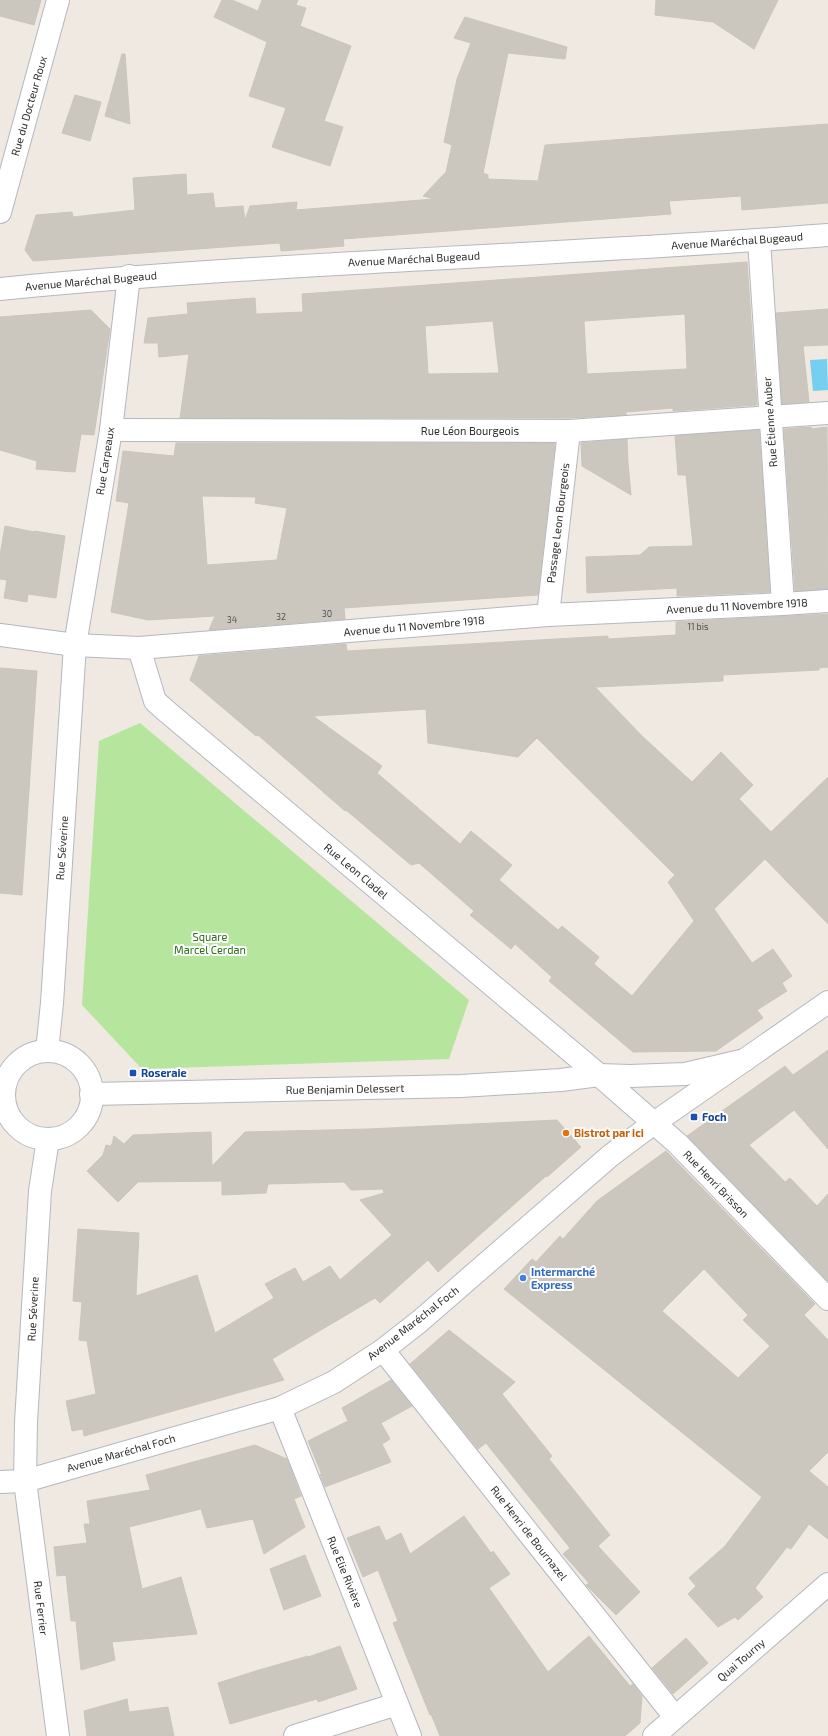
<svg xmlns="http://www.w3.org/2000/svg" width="828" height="1736" font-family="'Exo 2',sans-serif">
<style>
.green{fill:#b6e59e}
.water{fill:#75cff0}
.building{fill:#cbc7bf;stroke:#cbc5ba;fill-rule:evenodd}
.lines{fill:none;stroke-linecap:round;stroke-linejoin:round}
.minor-casing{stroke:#b4b7c1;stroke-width:24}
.tertiary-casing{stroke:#b4b7c1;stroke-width:24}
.minor{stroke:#fff;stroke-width:22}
.tertiary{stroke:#fff;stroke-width:22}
.transit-dot{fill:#1a4fb4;stroke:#fff;stroke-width:1.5}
.food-dot{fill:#e8710a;stroke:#fff;stroke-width:1.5}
.shop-dot{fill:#3f7fe0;stroke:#fff;stroke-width:1.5}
.labels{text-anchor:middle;stroke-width:4;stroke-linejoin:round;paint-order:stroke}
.number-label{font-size:9px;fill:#555452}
.street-label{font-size:11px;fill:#2e2e2e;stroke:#fff}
.park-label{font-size:11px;fill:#2c6e1b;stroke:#fff}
.transit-label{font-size:11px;font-weight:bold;fill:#164399;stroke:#fff;text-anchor:start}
.food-label{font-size:11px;font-weight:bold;fill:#c56008;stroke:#fff;text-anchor:start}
.shop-label{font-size:11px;font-weight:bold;fill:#366cbe;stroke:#fff;text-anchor:start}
</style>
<rect width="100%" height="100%" fill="#efe9e1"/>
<path class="green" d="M140,723L469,1000L449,1059L142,1069L82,1005L99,741Z"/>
<path class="water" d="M827,359L828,390L813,391L810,360Z"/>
<g class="building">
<path d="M0,0H41L34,25L0,16Z"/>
<path d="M222,0H232L258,11L262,0H298L296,5L306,8L300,26L351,46L324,121L343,127L330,166L272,147L286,108L249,96L267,42L214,17Z"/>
<path d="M656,0H778L754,49L713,22L655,15Z"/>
<path d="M465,17L567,47L565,59L508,53L483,173L488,175V179L538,181L545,145L828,124V203L742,210L741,196L669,201L671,214L343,239L344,246L281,251L280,243L33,261L25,250L36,215L72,212L73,217L135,210L133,178L186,174L187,195L213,193L215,208L243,206L245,220L250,206L297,202L296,210L434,199L423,196L446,172L452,145L444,142L457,79L471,43L454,38Z"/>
<path d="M122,54H125L130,124L105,116Z"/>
<path d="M75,95L101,102L90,141L62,133Z"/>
<path d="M747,262L757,405L673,411V408L626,412V415L569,418H180L189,354L159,357L158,343H144L148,318L188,314L187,303L255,298L256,314L303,312L302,294ZM685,314L687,369L587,374L584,321ZM493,321L499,373L428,374L425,326Z"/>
<path d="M828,309V345L803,346L809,402L782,404L776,313Z"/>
<path d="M91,310L110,329L94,435L81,434L75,472L36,469L37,461L0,450V317Z"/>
<path d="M811,427L812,429L827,427L828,589L795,591L784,429Z"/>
<path d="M759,430L770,592L677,596V588L587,593L586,557L640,555L649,547L693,546L686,475H678L675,436Z"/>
<path d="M627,439L628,463L631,495L582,466L581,443Z"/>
<path d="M176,443H555L538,595L344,608L345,619L209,630L215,616L148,620L111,612L129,503L116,501L123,451L174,456ZM202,496L256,497L255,503L287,508L277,560L207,565Z"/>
<path d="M5,526L34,532V531L65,536L56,598L28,594L27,602L4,598L7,580L0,579V555Z"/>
<path d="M828,614V667L819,668V670L723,675V681L595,687L642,736L692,782L721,752L753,785L739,799L771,832L828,777V924L765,859L714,909L752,963L773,949L792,976L782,983L787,991L757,1010L763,1018L716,1051L633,1052L549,981L552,977L515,944L511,949L470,915L474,911L419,863L411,865L346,810L345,811L258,735L256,736L190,680L199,656L346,644L347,651L608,636V639L676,635V622ZM426,709L428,743L518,757L537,738L675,875L668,882L694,921L632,996L594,964L599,957L562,926L558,930L499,880L512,865L471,831L460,844L377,773L382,766L313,716Z"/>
<path d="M0,668L37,671L22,895L0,893Z"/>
<path d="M828,1050V1149L794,1110L749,1145L785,1182L790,1178L817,1206L828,1194V1281L687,1136L785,1066L793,1075Z"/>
<path d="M557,1120L581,1147L547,1177L546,1176L438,1272L428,1260L380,1303L375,1298L272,1359L284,1380L84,1436L83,1429L72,1431L66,1401L96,1394L87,1341L79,1340L82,1302L73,1301L78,1229L139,1233L136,1296L197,1275L215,1333L274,1298L265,1284L295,1268L303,1282L330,1266L340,1280L392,1235L360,1200L384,1193L383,1189L351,1190L344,1182L268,1184L266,1193L222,1195V1181L138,1182L118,1202L87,1171L103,1155L106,1145L110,1146L112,1144L114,1136L124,1144L133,1135L211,1132L212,1166L245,1132L368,1129Z"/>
<path d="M666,1151L815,1304L804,1315L828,1340V1452L809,1471L828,1487V1539L809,1524L791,1549L787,1547L755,1588L763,1597L738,1620L735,1617L718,1627L688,1594L696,1586L689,1578L725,1546L762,1497L504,1289L532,1259L536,1262L560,1236L563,1239L597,1201ZM704,1269L748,1315L743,1320L770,1346L738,1378L662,1311Z"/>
<path d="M449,1330L515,1382L502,1394L552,1456L549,1459L610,1535L598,1546L640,1592L616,1615L586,1585L589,1583L563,1554L570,1548L486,1443L478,1449L410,1364Z"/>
<path d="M391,1380L412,1406L381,1423L390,1439L382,1444L391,1462L325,1487L320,1474L322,1475L308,1441L348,1421L342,1408Z"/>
<path d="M255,1445L287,1459L301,1496L294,1499L305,1527L264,1554L253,1519L207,1528L201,1509L129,1527L142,1589L181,1577L197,1634L112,1642L115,1660L81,1670L76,1621H71L66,1575L57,1576L54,1547L87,1543L84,1524H90L87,1501L150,1490L146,1475Z"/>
<path d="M464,1516L491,1553L493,1551L510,1574L489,1588L548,1672L589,1636L630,1686L633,1684L642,1696L640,1723L625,1736H440L431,1714L430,1715L393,1623L398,1621L378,1570L363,1577L347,1538L379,1526L386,1541L401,1533L410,1554Z"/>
<path d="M305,1555L321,1596L284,1610L270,1569Z"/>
<path d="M686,1638L708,1663L673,1694L652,1668Z"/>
<path d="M340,1646L357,1689L318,1702L317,1699L230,1724L218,1683L259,1670L308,1656V1657Z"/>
<path d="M127,1699L129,1712L168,1707L174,1736H87L84,1711Z"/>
</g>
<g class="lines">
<defs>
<g id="minor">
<path d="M0,212L58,0"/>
<path d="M759,240L783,604"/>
<path d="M0,289C275,262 552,256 828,235"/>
<path d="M111,430L569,431L828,413"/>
<path d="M548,615L569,431"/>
<path d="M139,648L155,701L165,710L599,1075L678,1144L828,1299"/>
<path d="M47,1051L52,1003L75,645L111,430L129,276"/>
<circle cx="48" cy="1095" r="44"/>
<path d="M91,1094L461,1086L561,1080L599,1075L630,1076L685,1074L745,1060"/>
<path d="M48,1139L40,1191L26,1422L25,1481L58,1736"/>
<path d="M383,1350L675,1717"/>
<path d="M280,1408L410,1736"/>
<path d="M295,1736L397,1704"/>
<path d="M654,1736L828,1584"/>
</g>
<g id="tertiary">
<path d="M0,635L75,645L139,648L548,615L783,604L828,601"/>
<path d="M0,1482L25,1481L280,1408L334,1382L383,1350L420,1321L610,1156L654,1123L828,1002"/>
</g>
</defs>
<use href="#minor" class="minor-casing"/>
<use href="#tertiary" class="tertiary-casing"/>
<use href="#minor" class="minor"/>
<use href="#tertiary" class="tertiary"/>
</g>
<g class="transit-dot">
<rect x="129" y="1069" width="8" height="8" rx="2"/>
<rect x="690" y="1113" width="8" height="8" rx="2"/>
</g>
<circle class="food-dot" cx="566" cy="1133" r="4"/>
<circle class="shop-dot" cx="523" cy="1278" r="4"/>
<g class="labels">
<g class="number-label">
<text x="327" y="617">30</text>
<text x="281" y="620">32</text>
<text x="232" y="623">34</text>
<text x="698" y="630">11 bis</text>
</g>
<g class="street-label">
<text transform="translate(29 106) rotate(-74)" y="4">Rue du Docteur Roux</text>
<text transform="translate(737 241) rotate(-4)" y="4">Avenue Maréchal Bugeaud</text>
<text transform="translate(414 259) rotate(-3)" y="4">Avenue Maréchal Bugeaud</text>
<text transform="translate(91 281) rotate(-5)" y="4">Avenue Maréchal Bugeaud</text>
<text transform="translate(770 422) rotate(-94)" y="4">Rue Étienne Auber</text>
<text x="470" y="435">Rue Léon Bourgeois</text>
<text transform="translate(105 461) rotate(-81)" y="4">Rue Carpeaux</text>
<text transform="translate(558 523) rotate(-83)" y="4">Passage Leon Bourgeois</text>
<text transform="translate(737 606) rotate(-3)" y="4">Avenue du 11 Novembre 1918</text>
<text transform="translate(414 626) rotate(-5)" y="4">Avenue du 11 Novembre 1918</text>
<text transform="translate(62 848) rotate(-86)" y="4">Rue Séverine</text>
<text transform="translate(356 871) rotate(40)" y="4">Rue Leon Cladel</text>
<text transform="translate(345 1089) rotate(-1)" y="4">Rue Benjamin Delessert</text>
<text transform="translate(716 1184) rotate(46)" y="4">Rue Henri Brisson</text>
<text transform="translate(33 1309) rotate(-87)" y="4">Rue Séverine</text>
<text transform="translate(413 1323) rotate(-38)" y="4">Avenue Maréchal Foch</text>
<text transform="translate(121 1453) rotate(-16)" y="4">Avenue Maréchal Foch</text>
<text transform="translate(529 1533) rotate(52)" y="4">Rue Henri de Bournazel</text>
<text transform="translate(345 1572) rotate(68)" y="4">Rue Elie Rivière</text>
<text transform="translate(41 1608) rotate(83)" y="4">Rue Ferrier</text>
<text transform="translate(741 1660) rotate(-41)" y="4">Quai Tourny</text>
</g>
<g class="park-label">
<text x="210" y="941">Square<tspan x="210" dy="13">Marcel Cerdan</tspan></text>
</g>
<g class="transit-label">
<text x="141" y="1077">Roseraie</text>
<text x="702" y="1121">Foch</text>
</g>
<g class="food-label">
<text x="574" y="1137">Bistrot par ici</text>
</g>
<g class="shop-label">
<text x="531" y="1276">Intermarché<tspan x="531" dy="13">Express</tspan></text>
</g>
</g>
</svg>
